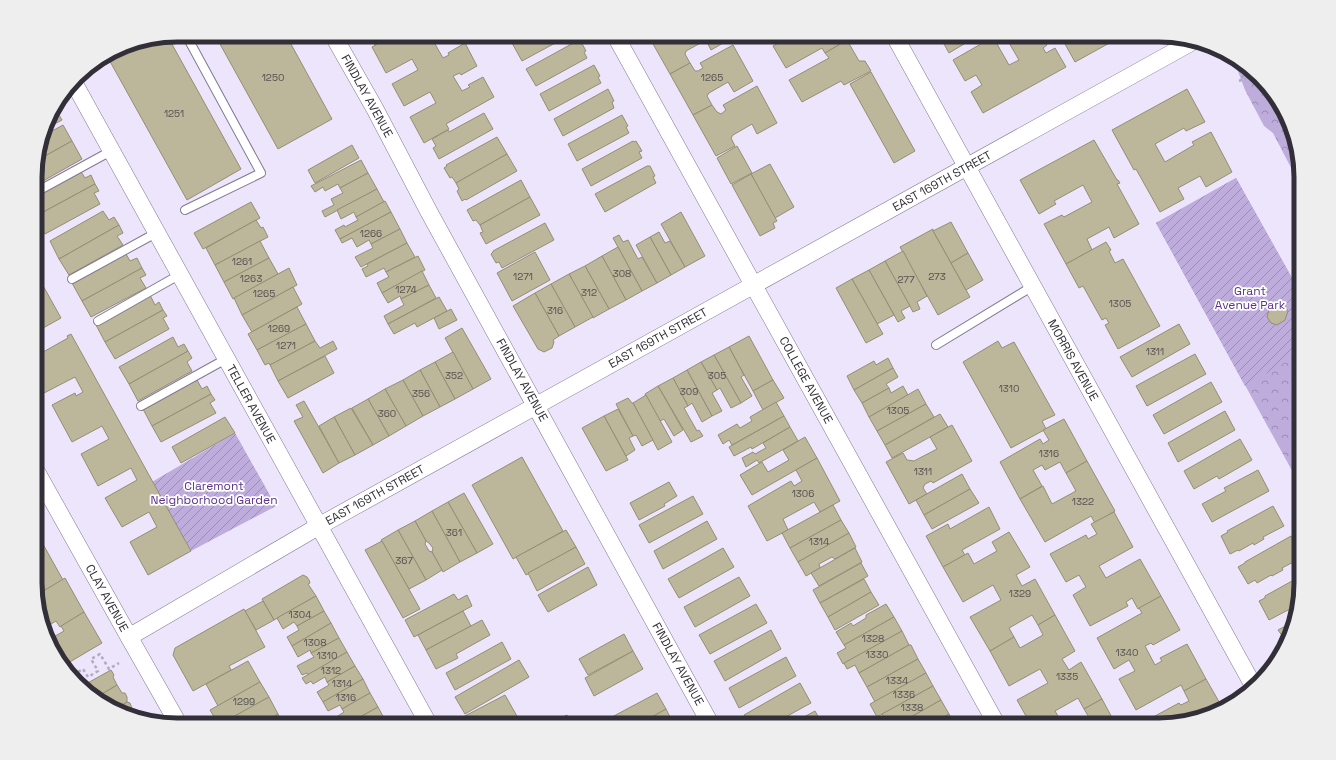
<svg xmlns="http://www.w3.org/2000/svg" width="1336" height="760" font-family="'Space Grotesk',sans-serif">
<style>
.park{fill:url(#park-crowns)}
.garden{fill:url(#garden-furrows)}
.building{fill:#bcb69a;stroke:#938e73}
.lines{fill:none;stroke-linecap:round;stroke-linejoin:round}
.service-casing{stroke:#827992;stroke-width:10}
.minor-casing{stroke:#827992;stroke-width:18}
.path{stroke:#b2abbe;stroke-width:2.5;stroke-dasharray:3 3;stroke-linecap:butt}
.service{stroke:#fff;stroke-width:8}
.minor{stroke:#fff;stroke-width:17}
.labels{text-anchor:middle;stroke-width:3.5;stroke-linejoin:round;paint-order:stroke}
.number-label{font-size:10px;fill:#545151}
.street-label{font-size:12px;fill:#322f39;stroke:#fff}
.park-label{font-size:12px;fill:#5c328d;stroke:#fff}
.rim{fill:none;stroke:#322f39;stroke-width:5}
</style>
<defs>
<pattern id="park-crowns" width="20" height="18" patternUnits="userSpaceOnUse"><rect width="20" height="18" fill="#beacdd"/><path d="M2 6a3 3 0 1 1 6 0M12 15a3 3 0 1 1 6 0" fill="none" stroke="#9b8cb4"/></pattern>
<pattern id="garden-furrows" width="10" height="10" patternUnits="userSpaceOnUse"><rect width="10" height="10" fill="#beacdd"/><path d="M-1 1l2-2M0 10L10 0M9 11l2-2" fill="none" stroke="#9b8cb4"/></pattern>
</defs>
<rect width="100%" height="100%" fill="#ede5fb"/>
<g class="park">
<path d="M1239,62L1277,98L1301,168V187L1273,133L1264,126L1245,90L1236,66Z"/>
<path d="M1236,178L1301,294V487L1156,223Z"/>
</g>
<g class="garden">
<path d="M1236,178L1301,294V353L1245,386L1156,223Z"/>
<path d="M235,433L276,506L191,551L152,482Z"/>
</g>
<g class="building">
<path d="M215,35H286L332,119L278,149Z"/>
<path d="M370,35H393L375,45Z"/>
<path d="M394,35H397L399,39L407,35H455L442,42L441,40L435,44L443,58L449,55L448,53L465,43L477,66L461,75L460,73L453,76L462,91L470,87L468,85L483,77L494,97L446,124L449,129L424,143L410,117L436,103L430,92L404,106L392,84L418,70L412,59L386,73L372,47Z"/>
<path d="M527,35H570L522,61L512,43Z"/>
<path d="M648,35H728L730,39L711,50L706,40L686,51L685,54L690,63L670,74Z"/>
<path d="M792,35H844L847,40L825,53L822,48L786,68L773,46Z"/>
<path d="M939,35H970L967,37L969,41L949,53Z"/>
<path d="M1007,35H1041L1047,45L1043,48L1046,53L1055,48L1066,67L983,113L971,92L982,85L976,75L965,81L953,60L993,37L1009,65L1019,60L1005,36Z"/>
<path d="M1060,35H1124L1075,62Z"/>
<path d="M168,37L241,169L187,200L107,56L123,46Z"/>
<path d="M580,40L586,51L584,52L587,58L536,86L526,69L577,41L578,42Z"/>
<path d="M847,40L859,61H865L871,71L844,85L841,81L802,102L789,80L829,58L825,53Z"/>
<path d="M733,45L753,81L734,92L728,82L709,93L707,96L712,105L693,115L670,74L690,63L695,71H698L703,68L700,63Z"/>
<path d="M594,65L600,76L598,77L601,83L549,111L540,94Z"/>
<path d="M871,72L915,151L894,163L850,84Z"/>
<path d="M757,86L777,123L757,134L752,124L733,135L731,138L735,146L716,156L693,115L712,105L717,112L721,114L726,110L723,105Z"/>
<path d="M608,89L614,101L612,102L614,108L563,136L554,119Z"/>
<path d="M1187,89L1205,122L1186,131L1184,128L1155,144L1165,162L1194,145L1192,142L1211,132L1232,172L1206,187L1200,176L1178,188L1184,199L1160,212L1136,169L1134,170L1112,130Z"/>
<path d="M55,108L62,120L45,129L50,114Z"/>
<path d="M484,113L493,129L439,159L433,148L436,146L432,139L448,130L449,132Z"/>
<path d="M622,115L628,126L626,127L629,133L577,161L568,144Z"/>
<path d="M63,125L72,141L36,161L43,136Z"/>
<path d="M497,137L507,154L456,183L452,177L450,178L444,168L447,166L446,165Z"/>
<path d="M1094,140L1117,180H1118L1120,183L1117,184L1139,224L1114,238L1109,227L1087,239L1092,250L1066,264L1044,224L1062,215L1064,217L1092,202L1083,185L1054,201L1056,204L1039,214L1020,180Z"/>
<path d="M72,141L82,159L36,185V161Z"/>
<path d="M633,141L634,142L636,141L642,151L639,152L642,158L591,186L582,169Z"/>
<path d="M352,145L359,158L315,183L308,170Z"/>
<path d="M737,146L752,173L731,184L717,158Z"/>
<path d="M507,154L517,171L466,200L465,199L462,201L457,191L459,189L456,183Z"/>
<path d="M361,160L368,173L340,188L338,184L325,191L323,187L315,192L311,186Z"/>
<path d="M770,164L794,207L775,218L751,174Z"/>
<path d="M647,166H650L655,176L653,177L656,183L605,212L595,194Z"/>
<path d="M80,170L85,178L91,175L95,184L36,216V194Z"/>
<path d="M368,173L377,189L325,217L322,211L334,205L331,199L343,193L340,188Z"/>
<path d="M751,174L777,221L773,223L775,228L760,236L732,185Z"/>
<path d="M521,180L530,197L480,225L476,220L473,221L467,210Z"/>
<path d="M95,184L99,191L94,193L100,204L45,234L36,216Z"/>
<path d="M377,189L384,202L356,217L354,212L341,219L337,210Z"/>
<path d="M530,197L540,215L486,244L480,233L483,232L480,225Z"/>
<path d="M385,201L391,212L340,239L335,230L344,225L345,227L358,220L356,217Z"/>
<path d="M251,202L260,218L203,249L194,233Z"/>
<path d="M103,211L109,220L114,217L119,225L59,259L50,241Z"/>
<path d="M391,212L400,229L371,244L369,240L357,247L352,238L342,243L340,239Z"/>
<path d="M681,212L705,256L685,267L661,224Z"/>
<path d="M256,220L261,228L263,227L268,237L215,265L206,248Z"/>
<path d="M951,222L968,253L951,263L933,231Z"/>
<path d="M545,223L554,240L502,268L499,262L496,263L491,254L493,252V251Z"/>
<path d="M119,225L123,233L117,236L123,245L69,275L59,259Z"/>
<path d="M400,229L407,243L361,267L355,257L373,248L371,244Z"/>
<path d="M933,229V231L970,297L938,315L900,247Z"/>
<path d="M659,232L665,243L670,241L685,267L671,275L650,237Z"/>
<path d="M619,235L623,242L628,240L638,259L642,257L657,283L642,291L613,238Z"/>
<path d="M650,237L671,275L657,283L636,245Z"/>
<path d="M260,241L269,258L224,282L215,265Z"/>
<path d="M1106,242L1111,250L1109,251L1115,263L1123,259L1160,326L1118,349L1105,325L1109,323L1106,318L1102,320L1083,286L1079,288L1066,264Z"/>
<path d="M407,243L415,257L386,272L384,268L366,277L362,269L368,266L367,264Z"/>
<path d="M618,247L642,291L626,300L602,256Z"/>
<path d="M903,251L927,296L917,302L920,309L913,312L885,261Z"/>
<path d="M535,252L550,280L512,301L497,273Z"/>
<path d="M968,253L983,280L966,290L951,263Z"/>
<path d="M126,254L130,261L137,258L142,268L82,301L72,283Z"/>
<path d="M418,256L425,270L382,293L377,283L389,277L386,272Z"/>
<path d="M602,256L626,300L609,309L585,266Z"/>
<path d="M269,258L278,274L233,299L224,282Z"/>
<path d="M885,261L910,306L901,311L905,318L898,322L869,270Z"/>
<path d="M585,266L609,309L593,318L569,274Z"/>
<path d="M142,268L146,275L140,278L146,288L91,317L82,301Z"/>
<path d="M289,268L297,285L242,315L234,298Z"/>
<path d="M869,270L894,315L877,324L852,279Z"/>
<path d="M422,271L429,285L401,299L400,296L388,303L382,293Z"/>
<path d="M36,273L61,318L36,332Z"/>
<path d="M569,274L593,317L575,327L551,284Z"/>
<path d="M852,279L883,334L866,343L836,288Z"/>
<path d="M551,284L575,327L559,336L535,293Z"/>
<path d="M429,285L436,298L388,324L384,316L404,305L401,299Z"/>
<path d="M293,287L302,304L252,332L242,315Z"/>
<path d="M535,293L559,336L553,340L554,342L552,348L544,352L538,349L513,306Z"/>
<path d="M150,295L155,305L159,302L163,310L105,342L96,325Z"/>
<path d="M439,297L447,311L417,327L415,323L394,334L388,324Z"/>
<path d="M1278,302L1284,305L1288,311L1285,320L1277,325L1271,323L1267,317L1270,306Z"/>
<path d="M297,307L306,324L257,350L248,334Z"/>
<path d="M451,309L457,320L439,329L434,318Z"/>
<path d="M163,310L167,316L163,318L169,329L115,359L105,342Z"/>
<path d="M306,324L315,341L270,365L269,363L265,365L257,350Z"/>
<path d="M1179,324L1190,344L1132,377L1120,357Z"/>
<path d="M462,328L491,379L473,389L445,338Z"/>
<path d="M71,334L191,551L148,575L130,542L157,527L149,512L122,527L105,498L137,480L131,468L98,486L81,454L109,439L102,426L72,442L52,405L75,393L76,396L83,392L75,377L44,393L36,379V356L68,338L67,336Z"/>
<path d="M749,336L773,380L753,391L729,347Z"/>
<path d="M173,337L178,347L184,344L188,351L129,384L119,367Z"/>
<path d="M315,341L320,348L333,341L337,349L278,381L270,365Z"/>
<path d="M998,341L1002,348L1014,342L1055,415L1042,421L1046,429L1011,448L963,362Z"/>
<path d="M729,347L744,375L741,377L752,396L741,403L714,355Z"/>
<path d="M188,351L192,358L187,362L192,371L138,401L129,384Z"/>
<path d="M453,352L473,389L455,399L435,362Z"/>
<path d="M1195,354L1206,374L1147,406L1136,386Z"/>
<path d="M714,355L741,403L731,408L720,388L717,390L701,362Z"/>
<path d="M325,356L334,373L288,398L278,381Z"/>
<path d="M888,358L893,368L854,390L847,376L874,361L876,365Z"/>
<path d="M435,362L455,399L440,407L420,370Z"/>
<path d="M701,362L717,390L712,393L722,411L712,416L687,370Z"/>
<path d="M893,368L898,377L886,384L889,388L862,403L854,390Z"/>
<path d="M420,370L440,407L423,416L403,380Z"/>
<path d="M687,370L712,416L702,422L692,403L688,406L673,378Z"/>
<path d="M673,378L688,406L684,408L697,431L699,430L703,436L691,442L658,386Z"/>
<path d="M197,380L202,389L207,386L211,394L152,426L143,409Z"/>
<path d="M403,380L423,416L406,426L385,389Z"/>
<path d="M773,380L784,398L763,410L753,391Z"/>
<path d="M1211,382L1222,402L1164,434L1153,415Z"/>
<path d="M658,386L683,430L674,436L664,419L660,421L645,394Z"/>
<path d="M903,386L908,395L869,417L862,403L889,388L891,393Z"/>
<path d="M385,389L406,426L389,436L368,399Z"/>
<path d="M918,389L926,404L877,431L869,417Z"/>
<path d="M211,394L215,400L210,403L216,413L161,442L152,426Z"/>
<path d="M646,395L672,442L658,450L633,403Z"/>
<path d="M628,398L632,403H633L653,440L642,446L636,435L633,436L616,404Z"/>
<path d="M368,399L389,436L373,445L352,408Z"/>
<path d="M304,401L339,463L323,473L294,421L303,417L296,405Z"/>
<path d="M776,402L784,416L732,445L729,440L723,444L718,435L737,424L740,428L752,421L750,417Z"/>
<path d="M926,404L934,417L885,445L877,431Z"/>
<path d="M351,408L373,445L355,455L334,417Z"/>
<path d="M618,409L633,436L629,438L635,450L626,456L604,416Z"/>
<path d="M1225,411L1235,430L1178,462L1168,443Z"/>
<path d="M940,414L948,427L892,458L885,445Z"/>
<path d="M604,416L628,460L606,471L582,428Z"/>
<path d="M784,416L790,427L752,449L751,447L734,456L729,447Z"/>
<path d="M225,417L235,433L181,463L172,447Z"/>
<path d="M334,417L355,455L339,463L319,426Z"/>
<path d="M1064,419L1087,461L1066,473L1060,462L1045,470L1042,465L1033,470L1042,486L1020,499L1000,462L1040,439L1043,444L1049,440L1043,430Z"/>
<path d="M952,425L972,461L933,483L931,481L925,484L923,488L927,494L909,504L886,462L903,453L907,460L914,461L937,449L930,437Z"/>
<path d="M790,427L798,441L759,463L757,460L746,467L742,458L753,452L755,454L766,448L763,443Z"/>
<path d="M805,437L817,458L752,495L740,475L762,462L768,472L789,460L783,450Z"/>
<path d="M1240,439L1252,460L1219,479L1217,476L1194,489L1184,471Z"/>
<path d="M522,457L563,531L513,559L472,485Z"/>
<path d="M817,458L840,501L820,512L814,502L783,519L788,530L767,541L748,506L791,481L794,486L802,481L796,470Z"/>
<path d="M1087,461L1115,511L1095,523L1091,516L1045,542L1020,499L1043,486L1052,504L1076,491L1066,473Z"/>
<path d="M1258,470L1269,491L1212,522L1202,504L1226,491L1224,488Z"/>
<path d="M962,474L970,489L924,515L916,500Z"/>
<path d="M669,482L677,496L664,504L665,506L639,520L630,503Z"/>
<path d="M970,489L979,503L932,529L924,515Z"/>
<path d="M464,493L493,544L477,553L448,502Z"/>
<path d="M693,496L703,514L649,543L639,525Z"/>
<path d="M448,502L477,553L460,562L432,511Z"/>
<path d="M833,505L841,520L790,548L782,533Z"/>
<path d="M1273,506L1284,526L1263,537L1264,539L1254,545L1253,543L1239,551L1238,550L1230,554L1221,536L1228,532L1227,531Z"/>
<path d="M989,507L1000,529L962,550L965,555L943,567L926,536L948,524L950,529Z"/>
<path d="M432,511L460,562L443,572L432,552L433,548L429,543L426,541L415,521Z"/>
<path d="M1114,512L1133,547L1099,566L1106,578L1140,559L1161,596L1138,609L1132,598L1126,602L1128,606L1090,626L1073,595L1086,587L1079,575L1066,582L1050,554L1086,535L1088,539L1097,534L1091,524Z"/>
<path d="M841,520L849,533L798,562L790,548Z"/>
<path d="M415,521L426,541L425,544L429,551L432,552L442,570L426,580L398,530Z"/>
<path d="M707,521L717,539L663,569L654,551Z"/>
<path d="M398,530L426,580L409,589L381,540Z"/>
<path d="M566,530L576,547L526,575L516,557Z"/>
<path d="M1009,532L1030,567L1016,575L1022,586L1035,579L1055,615L1038,625L1032,615L1009,628L1014,637L990,651L970,617L1001,600L993,585L963,602L943,567L968,553L974,564L997,551L992,542Z"/>
<path d="M36,533L44,546L36,550Z"/>
<path d="M849,533L856,547L835,559L832,557L819,564L820,568L806,576L798,562Z"/>
<path d="M1291,536L1301,555V558L1282,568L1283,570L1272,576L1271,575L1257,583L1255,580L1248,584L1238,567L1245,563V562Z"/>
<path d="M382,541L420,609L403,618L365,550Z"/>
<path d="M44,546L63,580L40,593L36,588V550Z"/>
<path d="M576,547L585,564L537,591L528,573Z"/>
<path d="M723,548L734,567L679,598L668,579Z"/>
<path d="M855,548L862,562L819,586L811,573Z"/>
<path d="M861,563L868,576L820,603L813,590Z"/>
<path d="M588,567L597,585L548,612L538,595Z"/>
<path d="M303,575L307,577L309,580L310,583L308,584L316,596L274,620L262,599Z"/>
<path d="M1301,576V592L1296,608L1291,611L1290,609L1269,620L1259,601L1265,598V596Z"/>
<path d="M739,577L750,596L695,627L684,607Z"/>
<path d="M65,578L84,612L60,627L56,621L46,627L36,602L43,598L40,593Z"/>
<path d="M864,579L871,592L828,617L820,603Z"/>
<path d="M871,592L879,605L835,630L828,617Z"/>
<path d="M454,594L458,600L467,595L472,606L414,637L405,620Z"/>
<path d="M316,596L324,611L297,626L294,622L283,629L277,618Z"/>
<path d="M1161,596L1180,630L1153,645L1151,643L1145,646L1155,665L1162,661L1160,658L1187,644L1206,679L1184,691L1181,685L1136,710L1119,679L1135,671L1129,660L1114,669L1097,638L1142,613L1139,608Z"/>
<path d="M263,601L274,620L256,630L245,611Z"/>
<path d="M756,604L767,623L710,654L699,635Z"/>
<path d="M886,604L894,617L844,645L836,632L851,623L853,626L866,618V615Z"/>
<path d="M244,609L265,647L229,666L231,670L193,691L173,655L175,648Z"/>
<path d="M324,611L331,623L292,646L287,637L299,630L297,626Z"/>
<path d="M463,611L471,626L426,650L418,635Z"/>
<path d="M84,612L102,643L63,666L59,662L50,639L64,631L61,626Z"/>
<path d="M1055,615L1075,651L1062,659L1069,670L1081,662L1102,699L1084,709L1078,698L1055,711L1061,721L1055,725H1031L1017,700L1048,683L1040,669L1009,686L990,651L1014,637L1020,648L1043,635L1038,625Z"/>
<path d="M894,617L902,631L843,664L837,653L846,648L844,645Z"/>
<path d="M482,620L490,635L456,654L458,658L436,669L426,650Z"/>
<path d="M331,623L339,638L311,653L310,650L298,657L292,646Z"/>
<path d="M1291,623L1284,646L1280,639L1283,637L1278,630Z"/>
<path d="M771,630L781,649L725,681L714,661Z"/>
<path d="M902,631L909,645L859,673L855,665L847,669L844,663Z"/>
<path d="M624,634L633,651L588,675L579,659Z"/>
<path d="M339,638L347,652L308,675L307,673L302,675L297,666L314,657L311,653Z"/>
<path d="M502,642L511,659L455,690L446,673Z"/>
<path d="M909,645H911L918,659L867,687L859,673Z"/>
<path d="M633,651L643,669L594,696L585,678Z"/>
<path d="M347,652L355,666L327,682L325,677L313,684L311,681L306,684L302,678Z"/>
<path d="M786,657L796,676L739,708L729,688Z"/>
<path d="M918,659L926,673L875,702L867,687Z"/>
<path d="M519,660L529,677L465,714L455,697Z"/>
<path d="M248,661L260,682L218,706L206,684Z"/>
<path d="M355,666L363,679L323,702L317,692L329,685L327,682Z"/>
<path d="M111,670L114,675L113,677L117,685L97,697L84,685Z"/>
<path d="M926,673L933,686L877,717L870,704Z"/>
<path d="M363,679L370,693L342,709L340,705L328,711L323,702Z"/>
<path d="M1206,679L1222,707L1168,725H1145L1144,722L1179,703L1181,705L1189,701L1184,691Z"/>
<path d="M260,682L269,697L219,725L210,710Z"/>
<path d="M800,683L811,703L771,725H749L744,715Z"/>
<path d="M117,685L122,693H125L127,697V702L116,709L106,706L97,697Z"/>
<path d="M933,686L941,700L897,725H888L882,714Z"/>
<path d="M370,693L378,707L346,725H324L344,712L342,709Z"/>
<path d="M657,693L666,709L638,725H616L612,717Z"/>
<path d="M505,695L522,725H468L463,717Z"/>
<path d="M269,697L278,714L259,725H223L222,723Z"/>
<path d="M1102,699L1116,725H1079L1090,719L1084,709Z"/>
<path d="M941,700L949,714L931,725H897Z"/>
<path d="M127,702L130,703L134,714L116,709Z"/>
<path d="M378,707L385,720L377,725H346Z"/>
<path d="M666,709L674,725H638Z"/>
<path d="M815,711L823,725H789Z"/>
<path d="M278,714L284,725H259Z"/>
<path d="M949,714L955,725H931Z"/>
<path d="M567,715L572,725H556L554,721Z"/>
</g>
<g class="lines">
<defs>
<g id="service">
<path d="M36,192L111,151"/>
<path d="M185,210L261,173L186,35"/>
<path d="M72,279L156,233"/>
<path d="M98,321L179,275"/>
<path d="M936,345L1033,286"/>
<path d="M141,406L226,359"/>
</g>
<g id="minor">
<path d="M333,35L375,109L429,212L711,725"/>
<path d="M615,35L997,725"/>
<path d="M894,35L1253,685"/>
<path d="M74,83L429,725"/>
<path d="M36,471L129,637L179,725"/>
<path d="M129,637L319,526L1190,43"/>
</g>
</defs>
<use href="#service" class="service-casing"/>
<use href="#minor" class="minor-casing"/>
<g class="path">
<path d="M1239,81L1252,75"/>
<path d="M1266,88L1273,99L1279,105"/>
<path d="M73,675L83,669L88,677L98,671L91,659L100,654L109,669L119,663"/>
</g>
<use href="#service" class="service"/>
<use href="#minor" class="minor"/>
</g>
<g class="labels">
<g class="number-label">
<text x="273" y="81">1250</text>
<text x="712" y="81">1265</text>
<text x="174" y="117">1251</text>
<text x="371" y="237">1266</text>
<text x="242" y="265">1261</text>
<text x="622" y="277">308</text>
<text x="523" y="280">1271</text>
<text x="937" y="280">273</text>
<text x="251" y="282">1263</text>
<text x="906" y="283">277</text>
<text x="406" y="293">1274</text>
<text x="589" y="296">312</text>
<text x="264" y="297">1265</text>
<text x="1120" y="307">1305</text>
<text x="555" y="314">316</text>
<text x="279" y="332">1269</text>
<text x="286" y="349">1271</text>
<text x="1155" y="355">1311</text>
<text x="454" y="379">352</text>
<text x="717" y="379">305</text>
<text x="1009" y="392">1310</text>
<text x="689" y="395">309</text>
<text x="421" y="397">356</text>
<text x="898" y="414">1305</text>
<text x="387" y="417">360</text>
<text x="1049" y="457">1316</text>
<text x="923" y="475">1311</text>
<text x="803" y="497">1306</text>
<text x="1083" y="505">1322</text>
<text x="454" y="536">361</text>
<text x="819" y="545">1314</text>
<text x="404" y="564">367</text>
<text x="1020" y="597">1329</text>
<text x="300" y="618">1304</text>
<text x="873" y="642">1328</text>
<text x="315" y="646">1308</text>
<text x="1127" y="656">1340</text>
<text x="877" y="658">1330</text>
<text x="327" y="659">1310</text>
<text x="331" y="674">1312</text>
<text x="1067" y="680">1335</text>
<text x="897" y="684">1334</text>
<text x="342" y="687">1314</text>
<text x="904" y="698">1336</text>
<text x="346" y="701">1316</text>
<text x="244" y="705">1299</text>
<text x="912" y="711">1338</text>
</g>
<g class="street-label">
<text transform="translate(367 96) rotate(61)" y="4">FINDLAY AVENUE</text>
<text transform="translate(942 181) rotate(-29)" y="4">EAST 169TH STREET</text>
<text transform="translate(658 338) rotate(-29)" y="4">EAST 169TH STREET</text>
<text transform="translate(1073 360) rotate(61)" y="4">MORRIS AVENUE</text>
<text transform="translate(522 380) rotate(61)" y="4">FINDLAY AVENUE</text>
<text transform="translate(806 380) rotate(61)" y="4">COLLEGE AVENUE</text>
<text transform="translate(251 404) rotate(61)" y="4">TELLER AVENUE</text>
<text transform="translate(375 495) rotate(-29)" y="4">EAST 169TH STREET</text>
<text transform="translate(107 598) rotate(61)" y="4">CLAY AVENUE</text>
<text transform="translate(678 664) rotate(61)" y="4">FINDLAY AVENUE</text>
</g>
<g class="park-label">
<text x="1250" y="295">Grant<tspan x="1250" dy="14">Avenue Park</tspan></text>
<text x="214" y="490">Claremont<tspan x="214" dy="14">Neighborhood Garden</tspan></text>
</g>
</g>
<path d="M0 0H1336V760H0ZM177 42H1159A135 135 0 0 1 1294 177V583A135 135 0 0 1 1159 718H177A135 135 0 0 1 42 583V177A135 135 0 0 1 177 42Z" fill="#efeeef" fill-rule="evenodd"/>
<path class="rim" d="M177 42H1159A135 135 0 0 1 1294 177V583A135 135 0 0 1 1159 718H177A135 135 0 0 1 42 583V177A135 135 0 0 1 177 42Z"/>
</svg>
